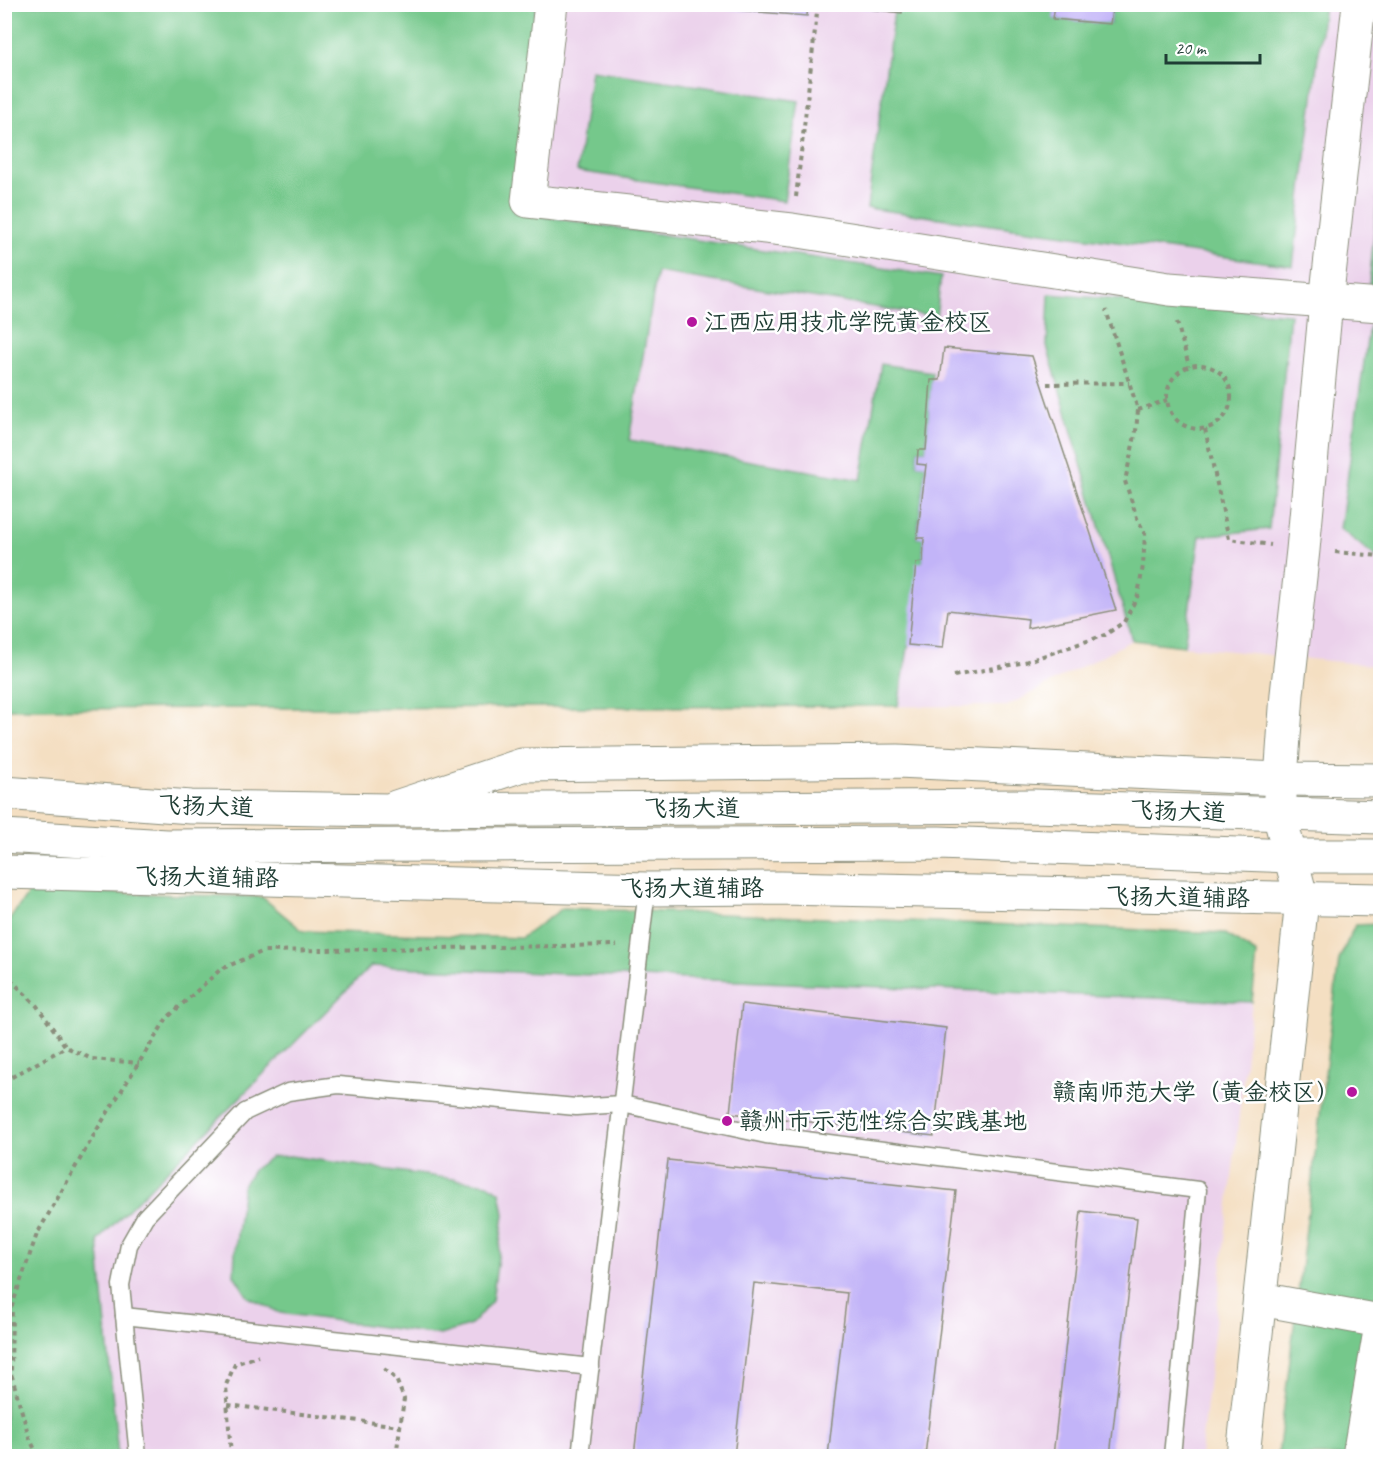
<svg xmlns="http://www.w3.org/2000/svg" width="1385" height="1461" font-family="Caveat,'LXGW WenKai TC',sans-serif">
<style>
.built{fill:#ebd1eb}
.green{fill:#74c88b;stroke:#4a8260;stroke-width:1.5}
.building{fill:#c2b4f8}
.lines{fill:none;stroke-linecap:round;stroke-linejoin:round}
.lane-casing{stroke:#8a8e7b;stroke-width:19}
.street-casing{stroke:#8a8e7b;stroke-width:35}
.secondary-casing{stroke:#8a8e7b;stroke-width:35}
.primary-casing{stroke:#8a8e7b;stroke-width:35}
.path{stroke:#8a8e7b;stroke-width:4;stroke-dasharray:4.5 4.5;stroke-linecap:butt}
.lane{stroke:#fff;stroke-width:16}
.street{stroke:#fff;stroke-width:33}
.secondary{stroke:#fff;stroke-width:33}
.primary{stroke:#fff;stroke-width:33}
.poi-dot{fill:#b5179e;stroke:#fff;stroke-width:2}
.labels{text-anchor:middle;stroke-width:5;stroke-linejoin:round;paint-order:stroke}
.poi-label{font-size:24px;fill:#1f3d34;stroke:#fff;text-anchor:start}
.street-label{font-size:24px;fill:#1f3d34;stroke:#fff}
</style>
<rect width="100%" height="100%" fill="#fff"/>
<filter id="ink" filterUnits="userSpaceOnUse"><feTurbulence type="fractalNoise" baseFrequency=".0167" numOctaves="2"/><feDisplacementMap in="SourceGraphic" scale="12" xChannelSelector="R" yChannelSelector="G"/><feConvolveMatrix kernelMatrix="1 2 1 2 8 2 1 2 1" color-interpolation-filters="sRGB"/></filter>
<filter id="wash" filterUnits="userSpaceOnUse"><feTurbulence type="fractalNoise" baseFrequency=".008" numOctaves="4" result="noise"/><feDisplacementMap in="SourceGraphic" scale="24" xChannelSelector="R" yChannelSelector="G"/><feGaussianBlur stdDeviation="1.35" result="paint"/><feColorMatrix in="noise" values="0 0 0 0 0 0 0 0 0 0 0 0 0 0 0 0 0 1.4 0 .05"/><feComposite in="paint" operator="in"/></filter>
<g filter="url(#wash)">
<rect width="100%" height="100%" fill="#f4dfc2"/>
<g class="built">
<path d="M4,5H1380V666L1142,642L1132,640L1007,706L5,709Z"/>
<path d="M371,966L1252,1002L1200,1456H118L97,1240Z"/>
</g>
<g class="green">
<path d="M4,5H536L514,212L941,277L936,317L657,272L629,440L861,480L881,364L932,372L926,450H918L917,464L926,465L917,538H924L923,562L898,706L5,709Z"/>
<path d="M903,5H1055L1054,19L1110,24L1113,5H1324L1293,266L867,208L894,12Z"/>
<path d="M591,70L799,101L784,201L577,171Z"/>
<path d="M1380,173V288L1369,287Z"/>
<path d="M1049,294L1290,314L1269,529L1200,536L1184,646L1132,640L1047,346Z"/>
<path d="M1369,327L1380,329V560L1340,529Z"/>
<path d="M30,891L262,897L303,931L521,938L563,908L1224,933L1257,954L1252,1002L371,966L98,1240L118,1456H5L4,927Z"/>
<path d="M1380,924V1456H1278L1339,960L1355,925Z"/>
<path d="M290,1156L488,1184L500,1192L504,1214L492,1301L471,1325L440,1335L280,1313L248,1297L234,1275L235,1251L243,1185L254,1169L271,1157Z"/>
</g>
<g id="blocks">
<g class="building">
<path d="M688,4H808L807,16L688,6Z"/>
<path d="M859,4H903L902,13L859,8Z"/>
<path d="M1055,4H1113L1110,24L1053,19Z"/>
<path d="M944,348L1032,356L1116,610L1027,628L1028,619L948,610L943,648L908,645L916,563L923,562L924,538H917L926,465L917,464L918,450H926L931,380H940Z"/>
<path d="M742,1004L946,1028L934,1136L730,1113Z"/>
<path d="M668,1160L956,1191L925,1456H828L847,1293L754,1283L734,1456H634Z"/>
<path d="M1081,1211L1137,1218L1110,1456H1053Z"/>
</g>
</g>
</g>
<g filter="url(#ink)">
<use href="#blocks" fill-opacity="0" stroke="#8a8e7b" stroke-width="1.5"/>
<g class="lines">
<defs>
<g id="lane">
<path d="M124,1316L591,1367"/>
<path d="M138,1456L121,1285L129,1245L145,1217L245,1112L288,1092L338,1085L576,1107L622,1104L766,1135L1198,1190L1172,1456"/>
<path d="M580,1456L647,889"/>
</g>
<g id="street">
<path d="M551,4L528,201L792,230L1169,289L1380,305"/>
<path d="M1260,1299L1380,1321"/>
<path d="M1243,1456L1302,900L1279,814L1281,779L1287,694L1303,550L1326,302L1359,4"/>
<path d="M1359,1456L1380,1331"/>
</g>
<g id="secondary">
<path d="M396,807L522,765L898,761L1281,779L1380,780"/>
<path d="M4,872L647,889L780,888L1380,900"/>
</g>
<g id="primary">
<path d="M4,793L191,807L388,810L1034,806L1380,817"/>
<path d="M4,836L166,846L939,843L1291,856H1380"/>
</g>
</defs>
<use href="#lane" class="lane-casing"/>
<use href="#street" class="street-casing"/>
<use href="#secondary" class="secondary-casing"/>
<use href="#primary" class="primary-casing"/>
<g class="path">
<path d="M796,197L818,4"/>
<path d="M1177,322L1189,366"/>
<circle cx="1199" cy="397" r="32"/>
<path d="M1047,384L1129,383"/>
<path d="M1138,410L1167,400"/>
<path d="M1205,429L1229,539L1271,545"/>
<path d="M1335,552L1380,556V554"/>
<path d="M954,676L1025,662L1105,635L1124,622L1138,595L1143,566L1145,534L1137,518L1125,481L1136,431L1138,410L1106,310"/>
<path d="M4,973L37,1006L66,1047L92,1059L139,1063"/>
<path d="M4,1082L10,1078L66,1047"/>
<path d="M384,1369L396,1379L404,1399L396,1456"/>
<path d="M228,1405L400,1426"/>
<path d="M38,1456L29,1437L11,1373L12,1306L37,1234L98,1128L167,1018L221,969L264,951L617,945"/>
<path d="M231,1456L226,1385L235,1364L258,1356"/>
</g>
<use href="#lane" class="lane"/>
<use href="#street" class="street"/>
<use href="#secondary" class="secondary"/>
<use href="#primary" class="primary"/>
</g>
</g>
<g class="poi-dot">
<circle cx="692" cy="322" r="6"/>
<circle cx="1352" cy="1092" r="6"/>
<circle cx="727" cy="1121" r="6"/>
</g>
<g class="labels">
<g class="poi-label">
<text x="704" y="330">江西应用技术学院黄金校区</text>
<text x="1340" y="1100" text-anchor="end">赣南师范大学（黄金校区）</text>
<text x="739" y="1129">赣州市示范性综合实践基地</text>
</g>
<g class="street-label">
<text transform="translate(206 806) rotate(2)" y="8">飞扬大道</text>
<text x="692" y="816">飞扬大道</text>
<text transform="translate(1178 811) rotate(2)" y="8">飞扬大道</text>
<text transform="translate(207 877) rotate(1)" y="8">飞扬大道辅路</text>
<text x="692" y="896">飞扬大道辅路</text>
<text transform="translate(1178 897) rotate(1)" y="8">飞扬大道辅路</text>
</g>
</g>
<rect width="1385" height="1461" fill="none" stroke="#fff" stroke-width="24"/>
<path d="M1166 54v9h94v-9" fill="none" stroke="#1f3d34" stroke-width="3"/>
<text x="1175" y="54" font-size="18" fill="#1f3d34" stroke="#ffffff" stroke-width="4.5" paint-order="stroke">20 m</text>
</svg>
